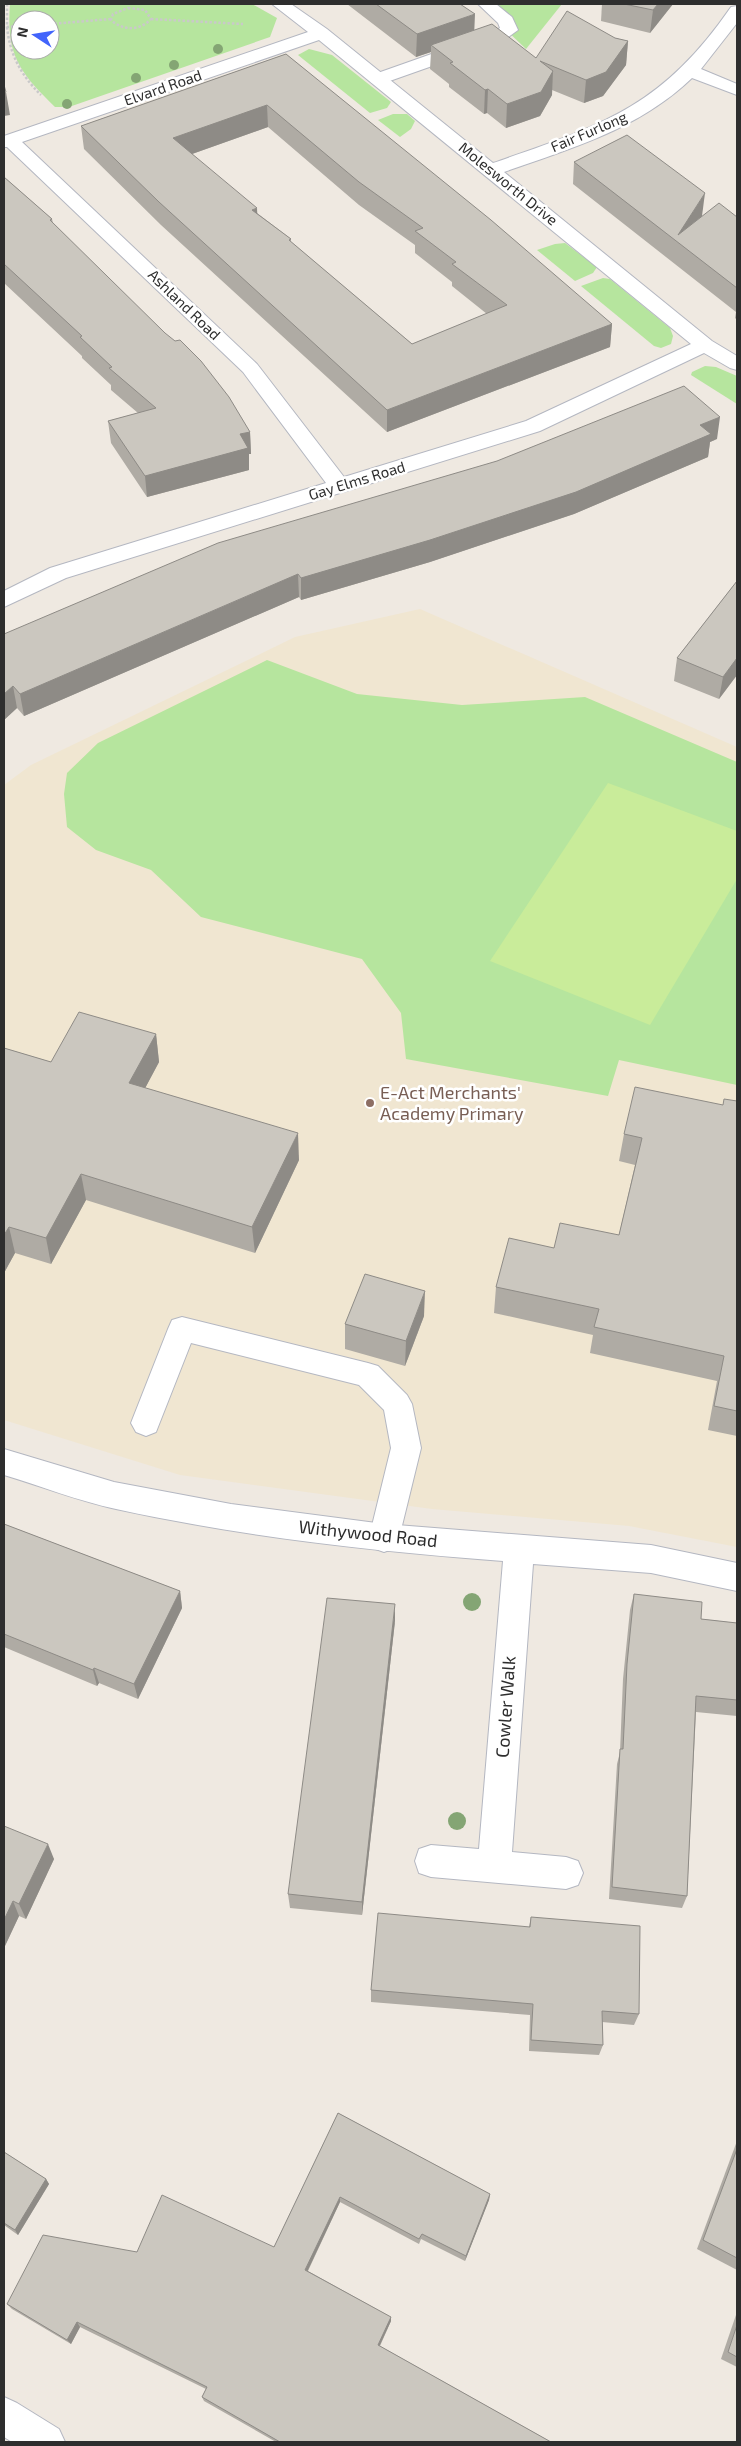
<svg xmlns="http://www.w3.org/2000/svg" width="741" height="2446" font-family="'Exo 2',sans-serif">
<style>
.education{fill:#f0e6d1}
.green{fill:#b6e59e;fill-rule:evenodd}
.pitch{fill:#c9ec9a}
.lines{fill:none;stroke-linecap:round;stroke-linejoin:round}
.service-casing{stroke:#b4b7c1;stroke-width:2}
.minor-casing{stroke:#b4b7c1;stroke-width:2}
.path{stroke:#c9c9c9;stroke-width:2.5;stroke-dasharray:2.5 2;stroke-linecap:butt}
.service{fill:#fff;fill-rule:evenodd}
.minor{fill:#fff;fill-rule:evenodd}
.tree{fill:#84a574}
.wall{fill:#afaba4;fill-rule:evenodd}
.shaded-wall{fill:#8e8b86}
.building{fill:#cbc7bf;stroke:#8e8b86;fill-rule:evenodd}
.education-dot{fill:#8d6e63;stroke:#fff;stroke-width:2}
.labels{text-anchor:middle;stroke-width:5;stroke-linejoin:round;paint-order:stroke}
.far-street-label{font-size:15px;fill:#2e2e2e;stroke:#fff}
.education-label{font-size:18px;fill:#785e54;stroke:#fff;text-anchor:start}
.street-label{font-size:18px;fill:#2e2e2e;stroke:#fff}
</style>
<rect width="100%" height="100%" fill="#efe9e1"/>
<path class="education" d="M420,609L737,747V1547L629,1526L432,1509L180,1475L4,1420V785L31,765L295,637Z"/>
<g class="green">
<path d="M10,4H252L277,18L270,37L69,107H55C19,72 6,55 10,4ZM20,20H50V50H20Z"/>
<path d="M479,4H562L526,49Z"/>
<path d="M309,49L332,55L391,102L387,108L370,113L298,55Z"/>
<path d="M393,114H407L415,121L411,129L400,137L378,120Z"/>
<path d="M565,243L597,267L593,273L575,281L537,250L555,244Z"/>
<path d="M603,278L610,279L670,328L673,336L671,344L661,348L654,346L581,286Z"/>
<path d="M705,366L716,367L737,376V404L691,375L692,372Z"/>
<path d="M267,660L357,694L462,705L585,697L737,762V1085L619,1060L608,1096L406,1059L401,1013L362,959L201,917L151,870L96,850L67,827L64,794L67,773L98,743Z"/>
</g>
<path class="pitch" d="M608,783L737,831V879L650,1025L490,961Z"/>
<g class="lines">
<defs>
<g id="service">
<path d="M478,4H496L512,17L518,30L503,41L384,83H372L369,79L372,75L491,33L500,28L498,23Z"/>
<path d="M182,1317L368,1363L378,1366L407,1395L412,1404L421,1448L399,1538L395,1548L384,1552L373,1548L369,1538L391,1448L384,1410L359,1385L191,1343L156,1432L146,1436L136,1432L131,1423L168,1329L172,1320Z"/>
</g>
<g id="minor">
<path d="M272,4H291L327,29L493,163C603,125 661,108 731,7L737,6V23L701,69L737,84V95L692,78C639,129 572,148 504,172L712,341L737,356V370L730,368L704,353L540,431L66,578L4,607V591L50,568L326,483L243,372L7,147H4V136L308,32ZM319,40L691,344L526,421L344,477L257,364L22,142Z"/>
<path d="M4,1449L114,1482L231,1504L384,1524L651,1545L737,1563V1591L651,1573L533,1564L512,1852L566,1857L578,1861L583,1873L578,1885L566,1889L431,1877L419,1873L415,1861L419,1849L431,1845L479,1849L503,1561C373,1551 244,1537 116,1509C78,1501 41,1486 4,1475Z"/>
<path d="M4,2397L17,2403L59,2429L65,2442H12L4,2437Z"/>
</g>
</defs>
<use href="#service" class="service-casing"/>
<use href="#minor" class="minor-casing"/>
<g class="path">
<path d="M7,4V27L20,26"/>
<path d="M128,8L145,10L151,19C140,31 123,31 111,20L113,14Z"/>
<path d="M151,19L243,24"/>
<path d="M50,24L111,19"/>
<path d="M7,27C10,55 21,75 41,95"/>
</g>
<use href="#service" class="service"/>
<use href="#minor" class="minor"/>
</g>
<g class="tree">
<circle cx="218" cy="49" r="5"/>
<circle cx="174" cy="65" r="5"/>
<circle cx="136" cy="78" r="5"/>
<circle cx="67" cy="104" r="5"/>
<circle cx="472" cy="1602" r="9"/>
<circle cx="457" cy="1821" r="9"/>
</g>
<g class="wall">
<path d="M347,4H460L474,30L536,58L615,38L628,41L626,65L603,96L584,103L552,90V95L540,116L506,128L487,113L484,114L449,87V84L430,69L431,52L416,57Z"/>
<path d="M602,4H673L650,33L601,21Z"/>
<path d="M286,54L612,324L610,347L387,432L161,225L84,149L81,126ZM268,127L359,205L415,245V253L452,282V286L487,314L412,344L291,242V239L257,213L192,154Z"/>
<path d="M574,162L702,216L737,217V320L735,318L736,312L573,184Z"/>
<path d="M4,177L52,219L53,223L250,432L251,454H249V470L147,497L111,443L108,421L138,413L111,390V385L82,358V356L4,283Z"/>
<path d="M717,439L710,442L708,457L574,514L430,562L301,600L299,597L24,716L17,708L4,720V634Z"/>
<path d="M737,581V675L719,699L674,681L677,658Z"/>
<path d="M156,1034L159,1062L145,1088L299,1160L255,1253L86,1200L51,1264L15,1253L4,1273V1048L51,1062Z"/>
<path d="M737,1101V1436L708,1430L717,1381L590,1353L593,1335L494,1313L496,1287L554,1248L619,1235L635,1165L619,1161L624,1134Z"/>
<path d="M424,1316L405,1366L345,1349V1324Z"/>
<path d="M4,1524L180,1591L182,1608L138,1699L99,1683L97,1686L4,1647Z"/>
<path d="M634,1594L701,1619L737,1623V1716L696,1712L687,1896L682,1908L609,1899L617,1764L620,1752L623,1679L630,1610Z"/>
<path d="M395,1621L362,1915L290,1908L288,1894Z"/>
<path d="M4,1826L54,1859L26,1919L19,1916L4,1948Z"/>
<path d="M531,1917L639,2014L634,2025L602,2022L603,2045L599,2055L529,2051L530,2015L371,2002V1990L529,1927Z"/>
<path d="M338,2113L490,2194L489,2200L465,2261L421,2239L419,2244L340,2202L308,2271L391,2317V2321L380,2346L551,2442H276L204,2401L202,2397L206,2389L80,2327L71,2344L12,2309L7,2304L137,2252L274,2247Z"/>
<path d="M737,2141V2270L697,2249Z"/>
<path d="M4,2152L46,2179L49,2184L18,2235L4,2225Z"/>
<path d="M737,2312V2367L721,2359Z"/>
</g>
<g class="shaded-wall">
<path d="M658,4H673L650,33L653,10Z"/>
<path d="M475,14L474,37L431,45V52L416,57L417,34Z"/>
<path d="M628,41L626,65L603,96L584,103L586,80Z"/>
<path d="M553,71L552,95L540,116L506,128L507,104Z"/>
<path d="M488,89L487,113L484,114L485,90Z"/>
<path d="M6,92L10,115L4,116V93Z"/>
<path d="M267,105L268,127L175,160L173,138Z"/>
<path d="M705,193L702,216L678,235Z"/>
<path d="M257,208L258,230L252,210Z"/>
<path d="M612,324L610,347L387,432V410Z"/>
<path d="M720,417L717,439L710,442L708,457L574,514L430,562L301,600V578Z"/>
<path d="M250,432L251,454H249V470L147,497L145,476L240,434Z"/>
<path d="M298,574L299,597L24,716L20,694Z"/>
<path d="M737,658V675L719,699L723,677Z"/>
<path d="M13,686L17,708L4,720V694Z"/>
<path d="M156,1034L159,1062L133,1111L129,1083Z"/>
<path d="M298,1133L299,1160L255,1253L252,1227Z"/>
<path d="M81,1174L86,1200L51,1264L46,1238Z"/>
<path d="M9,1227L15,1253L4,1273V1235Z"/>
<path d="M425,1291L424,1316L405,1366L406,1341Z"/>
<path d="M180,1591L182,1608L138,1699L134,1684Z"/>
<path d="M395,1604V1621L362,1915V1902Z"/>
<path d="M94,1668L99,1683L97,1686L93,1670Z"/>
<path d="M48,1844L54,1859L26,1919L19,1904Z"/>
<path d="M13,1901L19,1916L4,1948V1920Z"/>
<path d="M46,2179L49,2184L18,2235L15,2230Z"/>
<path d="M490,2194L489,2200L465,2261L466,2256Z"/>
<path d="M340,2197V2202L306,2274L305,2270Z"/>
<path d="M391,2317V2321L378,2349V2345Z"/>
<path d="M77,2322L80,2327L71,2344L67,2340Z"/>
</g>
<g class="building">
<path d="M376,4H460L475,14L417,34Z"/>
<path d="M624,4H658L653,10Z"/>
<path d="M567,11L615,38L628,41L606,72L586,80L540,61L553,71L541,92L507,104L488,89L485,90L450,63L453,62L431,45L492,24L536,58Z"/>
<path d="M286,54L491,220L612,324L387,410L159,202L81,126ZM267,105L359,182L423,228L415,231L456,262L452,264L507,305L412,344L289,240L291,239L252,210L257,208L173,138Z"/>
<path d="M4,85L6,92L4,93Z"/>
<path d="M627,135L705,193L678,235L719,203L737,217V288L574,162Z"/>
<path d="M4,177L52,219L50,220L165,333L175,341L180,340L201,361L229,397L250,432L240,434L248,448L145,476L108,421L156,408L109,368L112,367L80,337L82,336L4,264Z"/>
<path d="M684,386L720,417L700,425L711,434L576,492L430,540L301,578L298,574L20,694L13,686L4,694V634L218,543L497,461Z"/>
<path d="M737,581V658L723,677L677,658Z"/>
<path d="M79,1012L156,1034L129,1083L298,1133L252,1227L81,1174L46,1238L9,1227L4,1235V1048L51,1062Z"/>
<path d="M635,1087L723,1105L724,1099L737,1101V1411L714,1406L724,1356L594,1327L599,1309L496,1287L509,1238L554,1248L560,1223L619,1235L642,1138L624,1134Z"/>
<path d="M365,1274L425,1291L406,1341L345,1324Z"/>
<path d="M4,1524L180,1591L134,1684L94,1668L93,1670L4,1634Z"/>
<path d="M634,1594L702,1602L701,1619L737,1623V1700L696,1696L687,1896L612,1887L620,1749H623L627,1664Z"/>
<path d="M327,1598L395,1604L362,1902L288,1894Z"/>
<path d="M4,1826L48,1844L19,1904L13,1901L4,1920Z"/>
<path d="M378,1913L530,1927L531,1917L640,1926L639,2014L602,2011L603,2045L531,2040L533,2004L371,1990Z"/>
<path d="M338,2113L490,2194L466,2256L422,2234L419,2239L340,2197L305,2270L391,2317L378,2345L551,2442H280L202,2397L207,2387L77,2322L67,2340L7,2304L43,2235L137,2252L162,2195L274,2247Z"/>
<path d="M737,2149V2258L703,2240Z"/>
<path d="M4,2152L46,2179L15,2230L4,2223Z"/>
<path d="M737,2325V2357L728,2352Z"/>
</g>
<circle class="education-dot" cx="370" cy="1103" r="5"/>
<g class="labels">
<g class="far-street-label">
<text transform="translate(163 88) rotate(-19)" y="5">Elvard Road</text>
<text transform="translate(589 132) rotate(-23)" y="5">Fair Furlong</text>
<text transform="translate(508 184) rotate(39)" y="5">Molesworth Drive</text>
<text transform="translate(184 305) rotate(44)" y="5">Ashland Road</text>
<text transform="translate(357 481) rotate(-17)" y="5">Gay Elms Road</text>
</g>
<g class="education-label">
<text x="380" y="1099">E-Act Merchants'<tspan x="380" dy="21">Academy Primary</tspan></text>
</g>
<g class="street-label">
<text transform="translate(368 1534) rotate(6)" y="6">Withywood Road</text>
<text transform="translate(506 1707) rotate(-86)" y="6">Cowler Walk</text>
</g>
</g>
<rect width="741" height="2446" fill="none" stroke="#2e2e2e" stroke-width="10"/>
<g transform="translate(35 35) rotate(282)"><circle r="24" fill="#ffffff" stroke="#ababab"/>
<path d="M0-4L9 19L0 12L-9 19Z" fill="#4264fb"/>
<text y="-8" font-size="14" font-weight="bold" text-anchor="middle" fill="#2e2e2e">N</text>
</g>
</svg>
